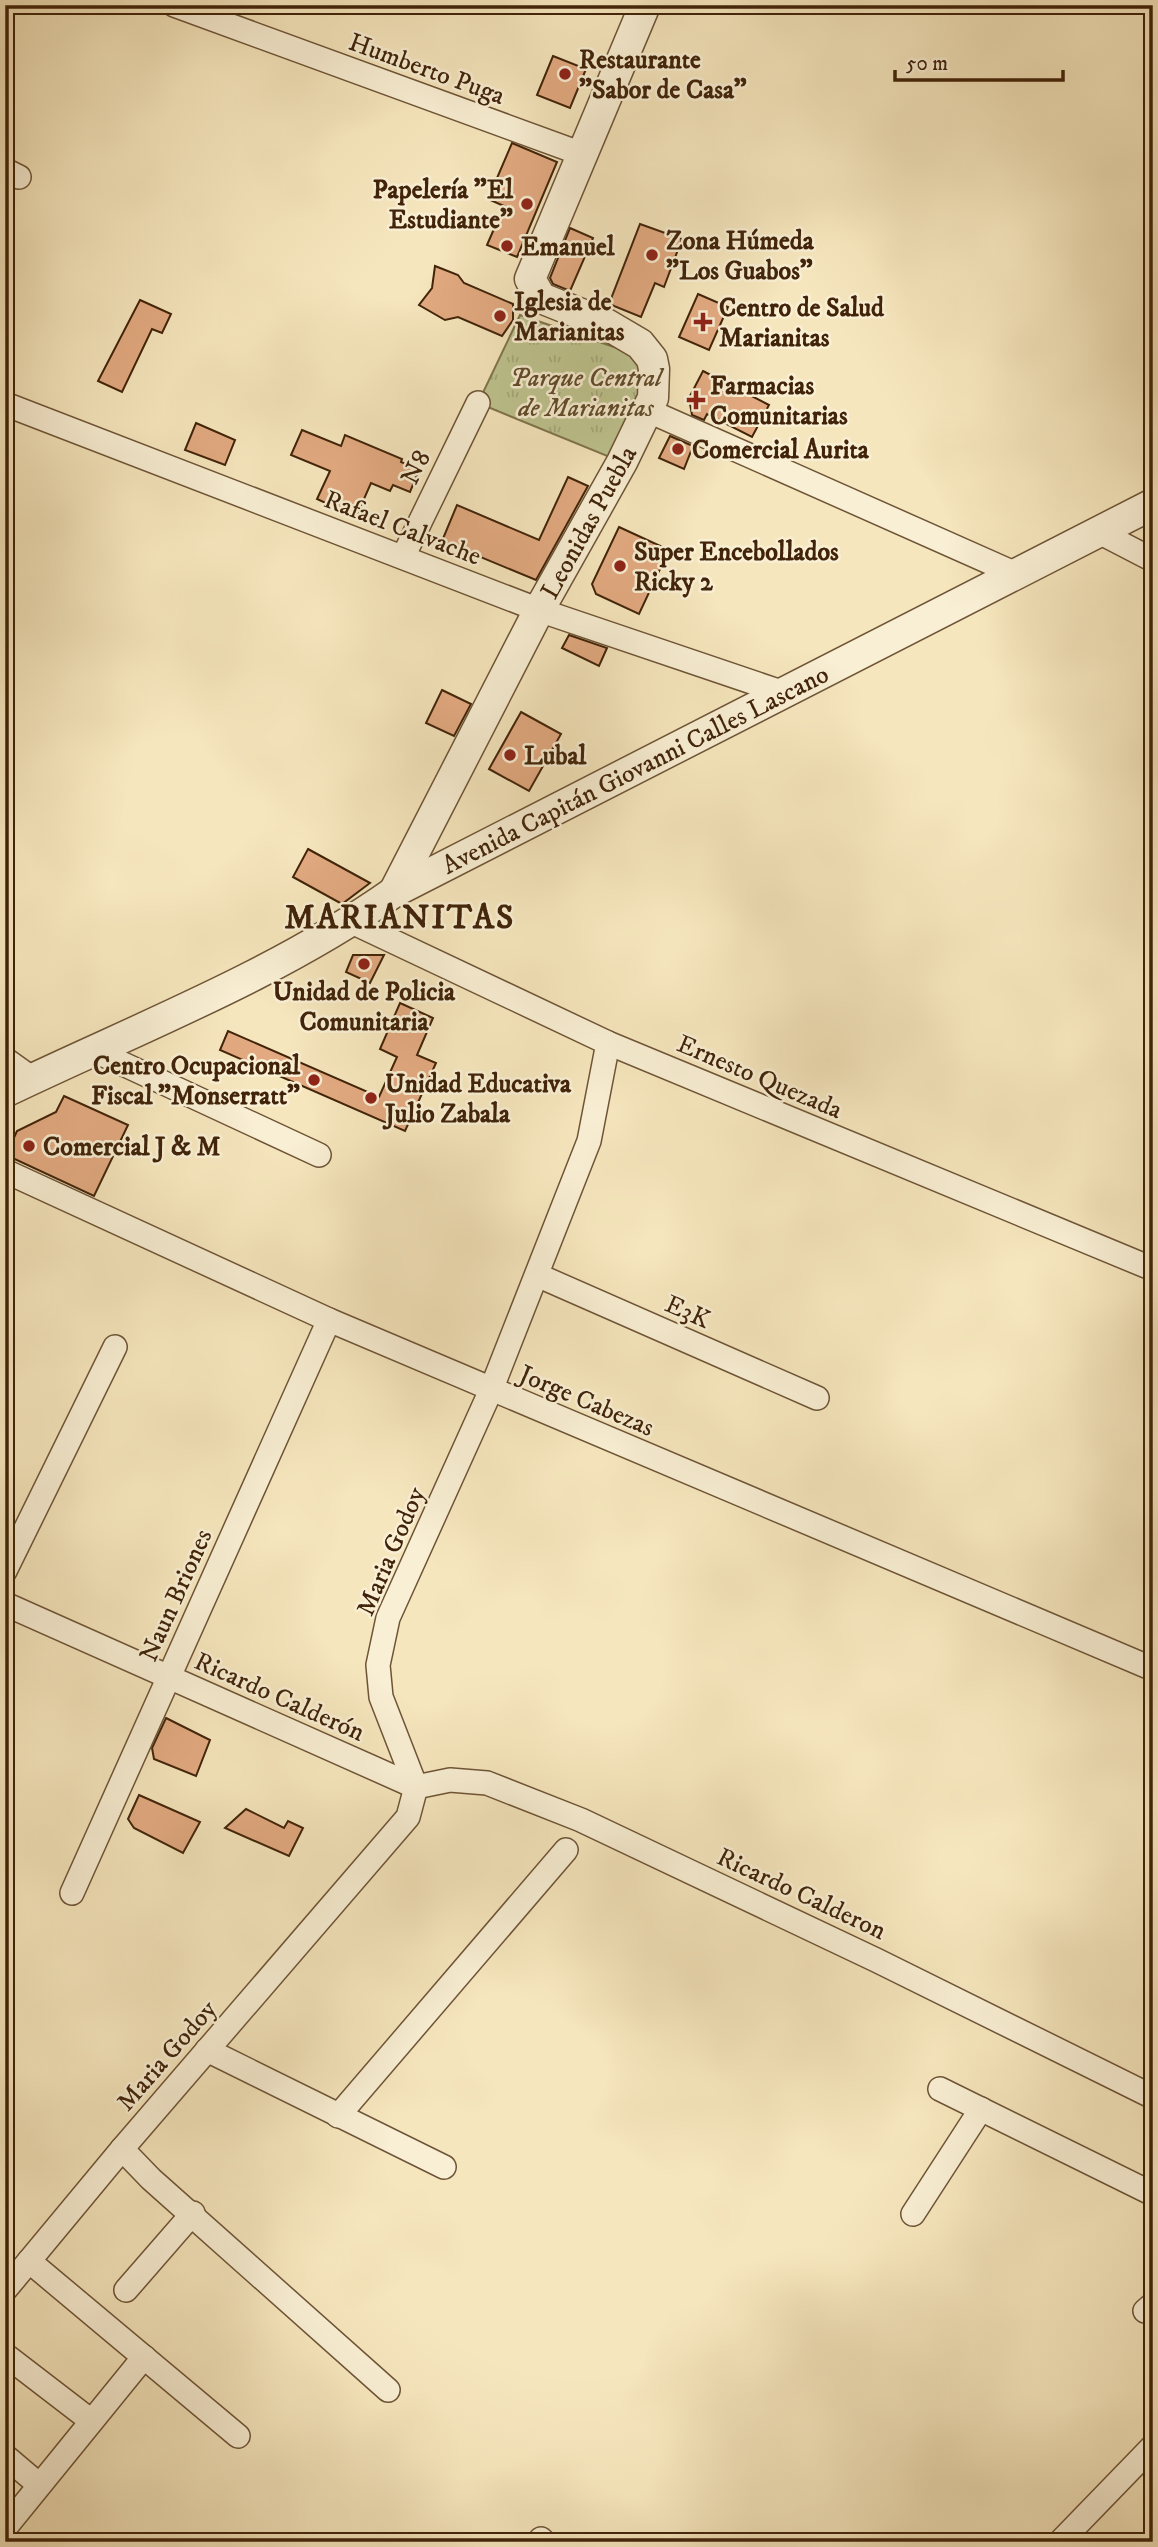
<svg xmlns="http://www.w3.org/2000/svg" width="1158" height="2547" font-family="'IM FELL DW Pica',serif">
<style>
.park{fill:url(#park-tufts);stroke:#7f744c;stroke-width:2}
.building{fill:#e3aa81;stroke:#402309;stroke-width:2}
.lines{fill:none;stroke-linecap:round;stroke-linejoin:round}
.minor-casing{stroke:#6e5436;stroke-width:26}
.tertiary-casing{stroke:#6e5436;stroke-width:33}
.minor{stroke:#f9efd4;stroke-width:23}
.tertiary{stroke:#f9efd4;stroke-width:30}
.poi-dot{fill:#8f2418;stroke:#f9efd4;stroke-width:2.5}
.labels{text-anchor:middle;stroke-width:5;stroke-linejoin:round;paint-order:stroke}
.poi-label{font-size:26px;font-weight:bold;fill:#402309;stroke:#f9efd4;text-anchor:start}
.street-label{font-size:26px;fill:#402309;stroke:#f9efd4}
.park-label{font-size:26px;font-style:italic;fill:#604b2a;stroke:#f9efd4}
.district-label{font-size:33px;font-weight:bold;letter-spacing:2px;fill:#402309;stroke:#f9efd4}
</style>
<defs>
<pattern id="park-tufts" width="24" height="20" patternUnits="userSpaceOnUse" patternTransform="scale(1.75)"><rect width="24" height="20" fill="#bec48f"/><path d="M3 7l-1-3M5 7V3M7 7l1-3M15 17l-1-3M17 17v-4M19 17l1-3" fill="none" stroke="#a4a87a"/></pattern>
</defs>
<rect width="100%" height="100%" fill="#f6e6bd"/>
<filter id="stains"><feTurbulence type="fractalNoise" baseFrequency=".00286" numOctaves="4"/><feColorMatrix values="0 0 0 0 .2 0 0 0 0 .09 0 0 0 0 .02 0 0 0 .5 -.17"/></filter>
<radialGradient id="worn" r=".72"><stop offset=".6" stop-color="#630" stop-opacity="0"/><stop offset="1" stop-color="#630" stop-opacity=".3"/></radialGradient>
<path class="park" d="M520,315L617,348L635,359L647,382L617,460L478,403Z"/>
<g class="building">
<path d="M553,56L586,69L570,108L537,95Z"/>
<path d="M512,143L557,162L517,257L487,245L504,206L488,199Z"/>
<path d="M640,224L682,239L664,287L655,283L641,317L609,304Z"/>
<path d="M570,228L593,238L570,291L553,284L550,278Z"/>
<path d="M435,266L458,275L464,283L513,304V320L502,336L458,317L445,320L419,305L432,288Z"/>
<path d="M698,294L728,307L709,350L679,337Z"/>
<path d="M140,300L171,314L162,333L152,329L122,392L98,381Z"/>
<path d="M703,371L769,405L752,437L707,414L704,420L692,415L689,398Z"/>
<path d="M196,423L235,440L225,465L185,450Z"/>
<path d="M302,430L341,446L345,435L402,459L401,462L419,470L410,492L393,485L390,491L371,483L356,517L317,499L330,471L291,455Z"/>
<path d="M670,436L693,446L684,469L659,458Z"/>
<path d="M568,477L588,486L536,580L442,541L457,505L539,540Z"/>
<path d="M619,527L669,550L639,614L596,594L592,584Z"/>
<path d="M569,635L607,648L599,666L562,648Z"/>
<path d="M442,690L471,704L454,736L426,723Z"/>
<path d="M521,712L561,734L529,791L489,769Z"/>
<path d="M308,849L370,883L342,904L293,877Z"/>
<path d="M353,955H384L370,983L346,972Z"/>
<path d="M400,1003L433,1018L417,1055L436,1063L405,1131L220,1050L228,1031L379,1097L397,1057L380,1049Z"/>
<path d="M64,1096L128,1125L94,1196L6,1155L17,1131L56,1112Z"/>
<path d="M166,1718L210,1740L196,1776L154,1759L152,1748Z"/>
<path d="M139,1795L200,1822L183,1853L134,1828L128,1819Z"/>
<path d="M246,1809L284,1828L288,1821L303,1828L289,1856L225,1828Z"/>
</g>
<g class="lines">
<defs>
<g id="minor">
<path d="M174,5L582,154"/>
<path d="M5,170L19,177"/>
<path d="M5,404L539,610L784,693"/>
<path d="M649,411L1016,574"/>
<path d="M1099,532L1153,560"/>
<path d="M403,557L478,403"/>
<path d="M352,922L608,1043L1153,1269"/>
<path d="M93,1050L319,1155"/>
<path d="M5,1059L33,1079"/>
<path d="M5,1171L329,1320L1153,1669"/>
<path d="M537,1275L817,1398"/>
<path d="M5,1571L115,1347"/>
<path d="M5,1604L416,1787"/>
<path d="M416,1787L450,1780L487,1783L581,1820L876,1960L1153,2097"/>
<path d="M72,1893L329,1320"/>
<path d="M207,2050L444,2167"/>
<path d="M940,2089L1153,2194"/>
<path d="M338,2116L566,1850"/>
<path d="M122,2149L151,2179L388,2390"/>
<path d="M913,2214L981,2109"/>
<path d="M29,2261L238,2436"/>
<path d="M5,2290L122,2149L408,1817L416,1787L381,1697L378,1665L388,1618L491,1390L589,1141L608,1043"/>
<path d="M126,2290L193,2213"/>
<path d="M1145,2311L1153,2304"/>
<path d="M8,2357L90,2420"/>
<path d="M5,2456L38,2484"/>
<path d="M5,2528L144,2357"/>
<path d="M541,2539L544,2542"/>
<path d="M1060,2542L1153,2446"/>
</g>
<g id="tertiary">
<path d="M394,892L539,610L622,462L653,398L654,369L652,359L640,344L606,324L541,298L530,279L645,5"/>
<path d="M5,1092C136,1029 275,976 394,892L1153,504"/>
</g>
</defs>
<use href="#minor" class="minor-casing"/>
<use href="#tertiary" class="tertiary-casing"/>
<use href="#minor" class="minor"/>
<use href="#tertiary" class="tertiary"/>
</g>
<g class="poi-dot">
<circle cx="565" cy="74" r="7"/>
<circle cx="527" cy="204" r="7"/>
<circle cx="507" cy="246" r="7"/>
<circle cx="652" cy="255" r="7"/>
<circle cx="500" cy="316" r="7"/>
<path d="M699.5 311.5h7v7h7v7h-7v7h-7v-7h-7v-7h7z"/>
<path d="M692.5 389.5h7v7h7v7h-7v7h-7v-7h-7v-7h7z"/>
<circle cx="678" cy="449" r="7"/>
<circle cx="620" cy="566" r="7"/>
<circle cx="510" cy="755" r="7"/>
<circle cx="364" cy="964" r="7"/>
<circle cx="314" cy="1080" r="7"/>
<circle cx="371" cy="1098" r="7"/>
<circle cx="29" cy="1146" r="7"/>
</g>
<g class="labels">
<g class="poi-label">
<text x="579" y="68">Restaurante<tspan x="579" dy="30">"Sabor de Casa"</tspan></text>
<text x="513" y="198" text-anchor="end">Papelería "El<tspan x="513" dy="30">Estudiante"</tspan></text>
<text x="666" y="249">Zona Húmeda<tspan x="666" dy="30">"Los Guabos"</tspan></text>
<text x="521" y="255">Emanuel</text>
<text x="514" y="310">Iglesia de<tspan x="514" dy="30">Marianitas</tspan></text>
<text x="719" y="316">Centro de Salud<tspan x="719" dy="30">Marianitas</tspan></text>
<text x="710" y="394">Farmacias<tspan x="710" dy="30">Comunitarias</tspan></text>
<text x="692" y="458">Comercial Aurita</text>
<text x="634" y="560">Super Encebollados<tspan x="634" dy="30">Ricky 2</tspan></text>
<text x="524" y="764">Lubal</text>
<text x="364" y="1000" text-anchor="middle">Unidad de Policia<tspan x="364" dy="30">Comunitaria</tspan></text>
<text x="300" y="1074" text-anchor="end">Centro Ocupacional<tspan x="300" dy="30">Fiscal "Monserratt"</tspan></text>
<text x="385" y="1092">Unidad Educativa<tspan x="385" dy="30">Julio Zabala</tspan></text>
<text x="43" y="1155">Comercial J &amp; M</text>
</g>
<g class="street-label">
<text transform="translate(427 68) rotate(20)" y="9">Humberto Puga</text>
<text transform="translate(415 467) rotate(-64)" y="9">N8</text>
<text transform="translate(588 522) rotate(-61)" y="9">Leonidas Puebla</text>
<text transform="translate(403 527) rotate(21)" y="9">Rafael Calvache</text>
<text transform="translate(635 769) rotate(-27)" y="9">Avenida Capitán Giovanni Calles Lascano</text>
<text transform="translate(760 1076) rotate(23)" y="9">Ernesto Quezada</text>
<text transform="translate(688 1311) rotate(24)" y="9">E3K</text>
<text transform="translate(587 1400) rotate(23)" y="9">Jorge Cabezas</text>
<text transform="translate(390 1551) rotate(-67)" y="9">Maria Godoy</text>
<text transform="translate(175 1595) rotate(-66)" y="9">Naun Briones</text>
<text transform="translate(280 1696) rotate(24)" y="9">Ricardo Calderón</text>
<text transform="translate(802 1893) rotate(25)" y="9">Ricardo Calderon</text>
<text transform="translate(166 2055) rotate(-49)" y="9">Maria Godoy</text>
</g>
<g class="park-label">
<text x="586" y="386">Parque Central<tspan x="586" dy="30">de Marianitas</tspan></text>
</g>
<g class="district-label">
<text x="400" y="928">MARIANITAS</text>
</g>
</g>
<rect width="1158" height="2547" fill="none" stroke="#f6e6bd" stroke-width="28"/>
<rect x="7" y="7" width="1144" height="2533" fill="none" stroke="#402309" stroke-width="3.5"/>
<rect x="14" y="14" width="1130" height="2519" fill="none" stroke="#402309" stroke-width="2"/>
<path d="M895 70v10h168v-10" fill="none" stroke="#402309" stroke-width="3.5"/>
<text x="906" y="70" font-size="21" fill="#402309" stroke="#f9efd4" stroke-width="5" paint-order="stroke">50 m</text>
<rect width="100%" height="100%" filter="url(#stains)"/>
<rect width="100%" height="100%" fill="url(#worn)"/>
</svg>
